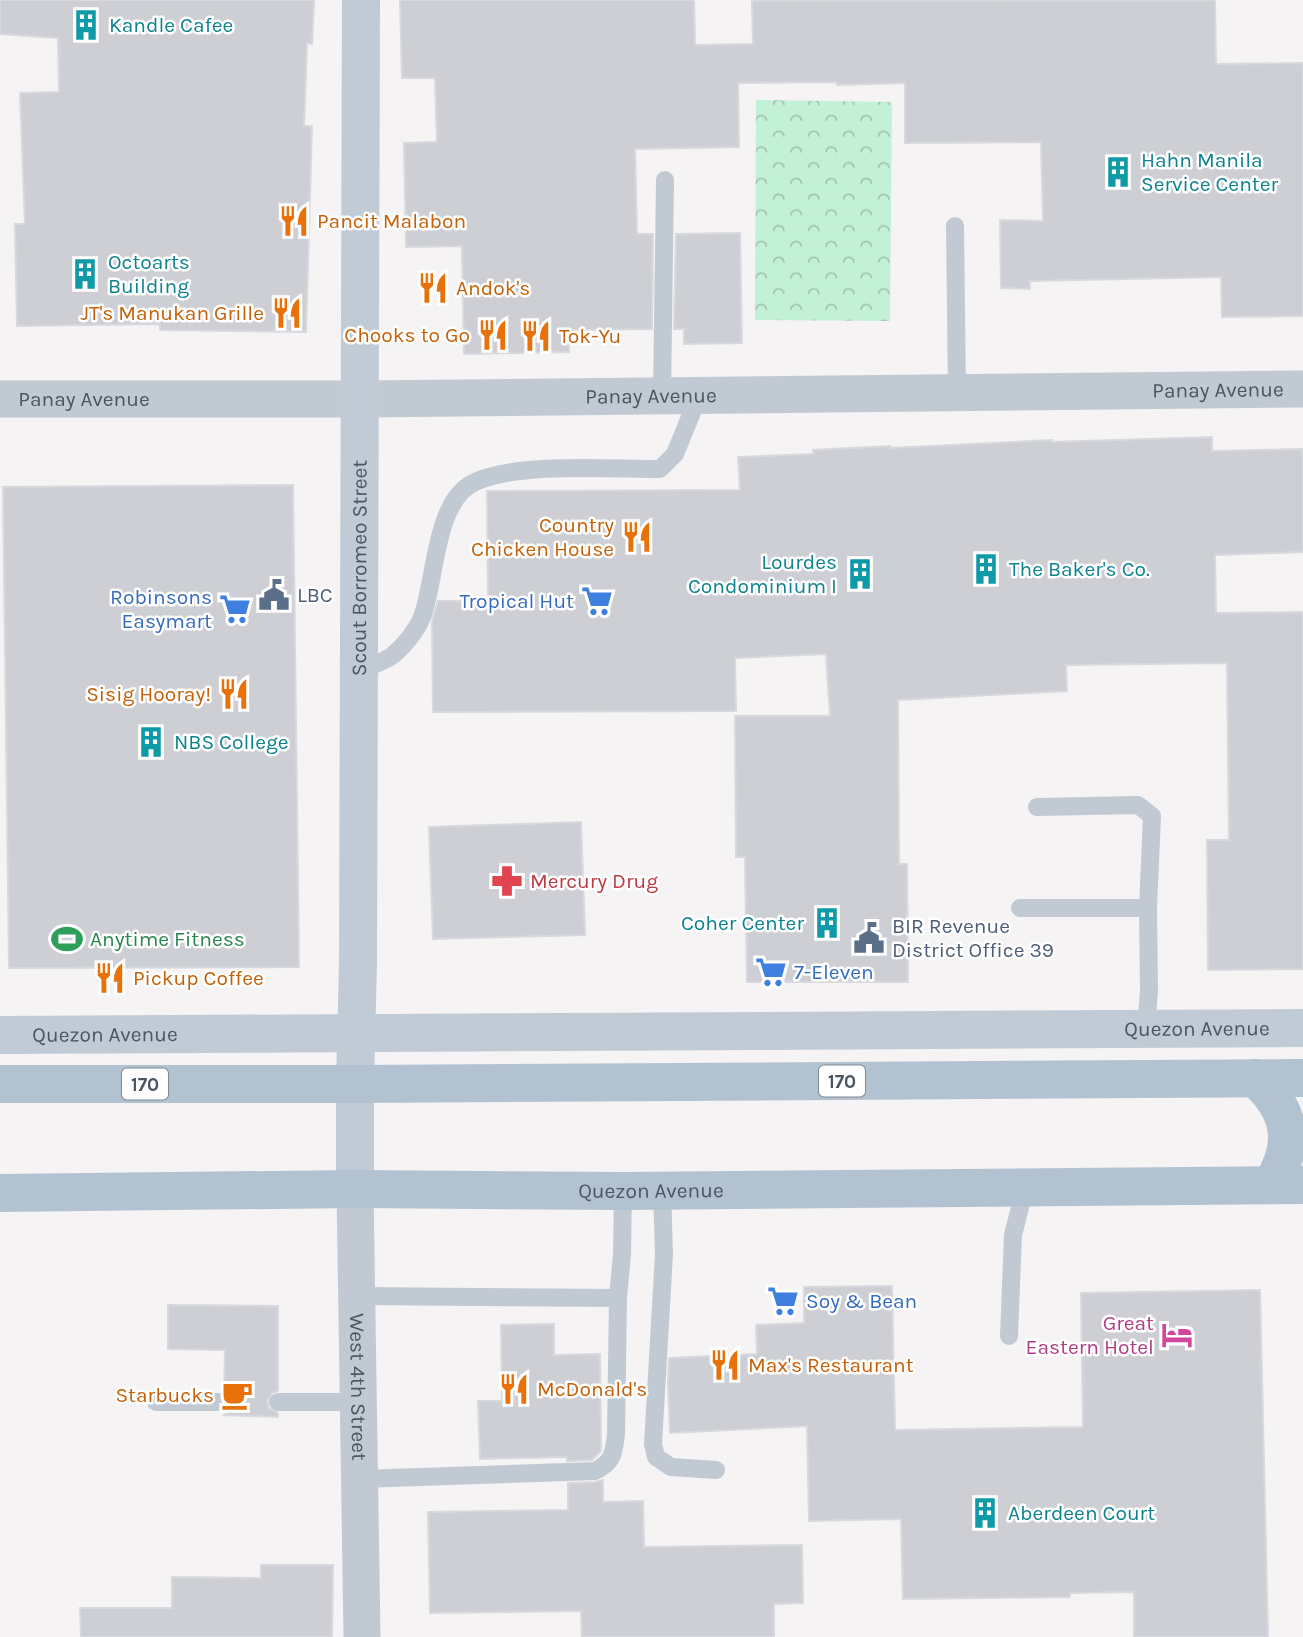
<svg xmlns="http://www.w3.org/2000/svg" width="1303" height="1637" font-family="Karla,sans-serif">
<style>
.forest{fill:url(#forest-crowns)}
.building{fill:#cdcfd5;stroke:#d7d9de;stroke-width:2}
.lines{fill:none;stroke-linecap:round;stroke-linejoin:round}
.lane{stroke:#c1cad2;stroke-width:18}
.street{stroke:#c1cad2;stroke-width:37}
.secondary{stroke:#c1cbd6;stroke-width:38}
.primary{stroke:#b3c2d1;stroke-width:38}
.labels{text-anchor:middle;stroke-width:5;stroke-linejoin:round;paint-order:stroke}
.shield{fill:#fff;stroke:#808990;stroke-width:2}
.shield-label{font-size:19px;font-weight:bold;fill:#4a5661}
.culture-label{font-size:21px;fill:#0d838f;stroke:#fff;text-anchor:start}
.food-label{font-size:21px;fill:#c56008;stroke:#fff;text-anchor:start}
.street-label{font-size:21px;fill:#4a5661;stroke:#fff}
.service-label{font-size:21px;fill:#4e5e75;stroke:#fff;text-anchor:start}
.shop-label{font-size:21px;fill:#366cbe;stroke:#fff;text-anchor:end}
.health-label{font-size:21px;fill:#be3a42;stroke:#fff;text-anchor:start}
.leisure-label{font-size:21px;fill:#27864d;stroke:#fff;text-anchor:start}
.hotel-label{font-size:21px;fill:#b23c85;stroke:#fff;text-anchor:end}
</style>
<defs>
<pattern id="forest-crowns" width="20" height="18" patternUnits="userSpaceOnUse" patternTransform="scale(1.75)"><rect width="20" height="18" fill="#c3f1d5"/><path d="M2 6a3 3 0 1 1 6 0M12 15a3 3 0 1 1 6 0" fill="none" stroke="#a0c6b0"/></pattern>
</defs>
<rect width="100%" height="100%" fill="#f5f3f3"/>
<path class="forest" d="M756,100L892,102L890,321L755,320Z"/>
<g class="building">
<path d="M0,0H314L312,44L307,43L304,126H312L306,332L160,330V324L17,326L15,224H25L20,93L59,92L58,38L0,34Z"/>
<path d="M400,0H694L695,45L753,44L752,1L1215,0L1216,64L1303,63V316L1222,317L1221,277L1030,281V289L1001,288L1000,220L1043,221L1041,142L905,143V83L837,85V82L738,83L739,147L635,149L637,234H653L652,329L568,330L569,352L464,354L462,246L406,247L404,143L437,142L435,78H402Z"/>
<path d="M740,233L742,343L684,344V329H674L676,234Z"/>
<path d="M1212,437V451L1303,449V552L1215,555L1216,613L1303,612V969L1208,970L1207,840H1229L1227,663L1066,665L1067,691L898,700L899,864H907L908,982H747L745,857H736L735,716H830L826,654L735,658L736,711L433,712L432,621L438,601H488L487,491L740,490L738,457L814,454L813,450L890,446V448L1052,440V442Z"/>
<path d="M293,485L299,967L9,968L3,487Z"/>
<path d="M581,822L585,935L433,939L429,827Z"/>
<path d="M892,1286L895,1430L1083,1427L1081,1293L1260,1290L1268,1637H1134V1592L1070,1593V1597L903,1599L901,1519L809,1521L807,1426L670,1433L668,1384L669,1358L757,1354L756,1325L804,1323V1287Z"/>
<path d="M168,1305L278,1306V1391L272,1393L267,1401L269,1408L278,1413V1417L224,1415L233,1408L235,1403L233,1396L224,1391L225,1350L168,1349Z"/>
<path d="M554,1324V1355L600,1354L601,1451L592,1460L567,1461V1457L480,1459L478,1401H502L501,1325Z"/>
<path d="M603,1480V1502L643,1501L644,1547L802,1545L803,1603L774,1604V1637H582L581,1611L430,1613L428,1512L568,1510V1483L595,1482Z"/>
<path d="M261,1565H333L332,1637H81L80,1608H172V1577L261,1578Z"/>
</g>
<g class="lines">
<g class="lane">
<path d="M955,226L957,393"/>
<path d="M662,395L665,180"/>
<path d="M359,671C370,666 384,662 393,655C404,646 417,630 422,617C436,581 434,500 475,482C519,462 610,469 660,469L675,454L699,395"/>
<path d="M1037,807L1138,805L1152,816L1148,908"/>
<path d="M1020,908H1148L1149,991L1146,1029"/>
<path d="M662,1190L664,1254L653,1444L656,1457L671,1467L716,1470"/>
<path d="M357,1296L618,1298"/>
<path d="M1009,1336L1013,1235L1025,1188"/>
<path d="M156,1402H224"/>
<path d="M278,1402H359"/>
<path d="M360,1479L595,1471C613,1462 614,1453 616,1434L618,1298L622,1254L623,1191"/>
</g>
<g class="street">
<path id="s1" d="M0,399H360L1303,389"/>
<path id="s2" d="M355,1189L362,1637"/>
</g>
<g class="secondary">
<path id="s3" d="M0,1035L1303,1028"/>
<path id="s4" d="M355,1189V1084L358,962L361,0"/>
</g>
<g class="primary">
<path d="M1255,1078C1291,1110 1297,1144 1271,1185"/>
<path d="M0,1084H355L1303,1078"/>
<path id="s5" d="M0,1193L355,1189L623,1191L1303,1185"/>
</g>
</g>
<defs>
<symbol id="building-bare" viewBox="-9 -9 18 18"><path d="M-4-6H4V6H1V3H-1V6H-4ZM-2.5-4.3h1.7v1.8h-1.7ZM.8-4.3h1.7v1.8H.8ZM-2.5-1h1.7V.8h-1.7ZM.8-1h1.7V.8H.8Z" fill="#0f9aa8" stroke="#fff" stroke-width="2.5" paint-order="stroke"/></symbol>
<symbol id="restaurant-bare" viewBox="-9 -9 18 18"><path d="M-5-6h1v4h1v-4h1v4h1v-4h1v5L-1.5 .5V6h-2V.5L-5-1ZM5-6V6H3V1.5H1.5Q1.5-4 5-6Z" fill="#e8710a" stroke="#fff" stroke-width="2.5" paint-order="stroke"/></symbol>
<symbol id="civic-bare" viewBox="-9 -9 18 18"><path d="M-.6-6.5H3V-4.5H.6V-3L4-1V1h2V6H-6V1h2V-1L-.6-3ZM-1.2 2.5V6h2.4V2.5Z" fill="#5c6f8a" stroke="#fff" stroke-width="2.5" paint-order="stroke"/></symbol>
<symbol id="supermarket-bare" viewBox="-9 -9 18 18"><path d="M-6-5.5h2.5l.6 2H6L4.5 2H-2.5L-4.4-4H-6ZM-1.5 3.2a1.3 1.3 0 1 0 .1 0ZM3 3.2a1.3 1.3 0 1 0 .1 0Z" fill="#3f7fe0" stroke="#fff" stroke-width="2.5" paint-order="stroke"/></symbol>
<symbol id="pharmacy-bare" viewBox="-9 -9 18 18"><path d="M-2-6h4v4h4v4h-4v4h-4v-4h-4v-4h4Z" fill="#e0444e" stroke="#fff" stroke-width="2.5" paint-order="stroke"/></symbol>
<symbol id="stadium-bare" viewBox="-9 -9 18 18"><path d="M0-5a6.5 5 0 1 0 0 10a6.5 5 0 1 0 0-10ZM-3.5-1.8h7v3.6h-7Z" fill="#2e9e5b" stroke="#fff" stroke-width="2.5" paint-order="stroke"/></symbol>
<symbol id="hotel-bare" viewBox="-9 -9 18 18"><path d="M-6-4.5h1.5V1H6V5H4.5V3h-9V5H-6ZM-4 0a1.8 1.8 0 1 1 3.6 0ZM.5 0V-2.5h3Q6-2.5 6 0Z" fill="#d1479c" stroke="#fff" stroke-width="2.5" paint-order="stroke"/></symbol>
<symbol id="cafe-bare" viewBox="-9 -9 18 18"><path d="M-5.5-4.5H6V0H3Q3 3.5 0 3.5H-2.5Q-5.5 3.5-5.5 0ZM3-3.2v2h1.7v-2ZM-6 4.5H4V6H-6Z" fill="#e8710a" stroke="#fff" stroke-width="2.5" paint-order="stroke"/></symbol>
</defs>
<g fill-rule="evenodd">
<use href="#building-bare" x="64" y="3" width="44" height="44"/>
<use href="#building-bare" x="1096" y="150" width="44" height="44"/>
<use href="#restaurant-bare" x="272" y="199" width="44" height="44"/>
<use href="#building-bare" x="63" y="252" width="44" height="44"/>
<use href="#restaurant-bare" x="411" y="266" width="44" height="44"/>
<use href="#restaurant-bare" x="265" y="291" width="44" height="44"/>
<use href="#restaurant-bare" x="471" y="313" width="44" height="44"/>
<use href="#restaurant-bare" x="514" y="314" width="44" height="44"/>
<use href="#restaurant-bare" x="615" y="515" width="44" height="44"/>
<use href="#building-bare" x="964" y="547" width="44" height="44"/>
<use href="#building-bare" x="838" y="552" width="44" height="44"/>
<use href="#civic-bare" x="252" y="573" width="44" height="44"/>
<use href="#supermarket-bare" x="575" y="579" width="44" height="44"/>
<use href="#supermarket-bare" x="213" y="587" width="44" height="44"/>
<use href="#restaurant-bare" x="212" y="672" width="44" height="44"/>
<use href="#building-bare" x="129" y="720" width="44" height="44"/>
<use href="#pharmacy-bare" x="485" y="859" width="44" height="44"/>
<use href="#building-bare" x="805" y="901" width="44" height="44"/>
<use href="#civic-bare" x="847" y="916" width="44" height="44"/>
<use href="#stadium-bare" x="45" y="917" width="44" height="44"/>
<use href="#supermarket-bare" x="749" y="950" width="44" height="44"/>
<use href="#restaurant-bare" x="88" y="956" width="44" height="44"/>
<use href="#supermarket-bare" x="761" y="1279" width="44" height="44"/>
<use href="#hotel-bare" x="1155" y="1313" width="44" height="44"/>
<use href="#restaurant-bare" x="703" y="1343" width="44" height="44"/>
<use href="#restaurant-bare" x="492" y="1367" width="44" height="44"/>
<use href="#cafe-bare" x="215" y="1373" width="44" height="44"/>
<use href="#building-bare" x="963" y="1491" width="44" height="44"/>
</g>
<g class="labels">
<g class="shield">
<rect x="819" y="1065.5" width="46" height="31" rx="5"/>
<rect x="122" y="1068.5" width="46" height="31" rx="5"/>
</g>
<g class="shield-label">
<text x="842" y="1088">170</text>
<text x="145" y="1091">170</text>
</g>
<g class="culture-label">
<text x="109" y="32">Kandle Cafee</text>
<text x="1141" y="167">Hahn Manila<tspan x="1141" dy="24">Service Center</tspan></text>
<text x="108" y="269">Octoarts<tspan x="108" dy="24">Building</tspan></text>
<text x="837" y="569" text-anchor="end">Lourdes<tspan x="837" dy="24">Condominium I</tspan></text>
<text x="1009" y="576">The Baker's Co.</text>
<text x="174" y="749">NBS College</text>
<text x="804" y="930" text-anchor="end">Coher Center</text>
<text x="1008" y="1520">Aberdeen Court</text>
</g>
<g class="food-label">
<text x="317" y="228">Pancit Malabon</text>
<text x="456" y="295">Andok's</text>
<text x="264" y="320" text-anchor="end">JT's Manukan Grille</text>
<text x="470" y="342" text-anchor="end">Chooks to Go</text>
<text x="559" y="343">Tok-Yu</text>
<text x="614" y="532" text-anchor="end">Country<tspan x="614" dy="24">Chicken House</tspan></text>
<text x="211" y="701" text-anchor="end">Sisig Hooray!</text>
<text x="133" y="985">Pickup Coffee</text>
<text x="748" y="1372">Max's Restaurant</text>
<text x="537" y="1396">McDonald's</text>
<text x="214" y="1402" text-anchor="end">Starbucks</text>
</g>
<g class="street-label">
<text dy="7" stroke="none"><textPath href="#s1" startOffset="1218">Panay Avenue</textPath></text>
<text dy="7" stroke="none"><textPath href="#s1" startOffset="651">Panay Avenue</textPath></text>
<text dy="7" stroke="none"><textPath href="#s1" startOffset="84">Panay Avenue</textPath></text>
<text dy="7" stroke="none"><textPath href="#s4" startOffset="621">Scout Borromeo Street</textPath></text>
<text dy="7" stroke="none"><textPath href="#s3" startOffset="1197">Quezon Avenue</textPath></text>
<text dy="7" stroke="none"><textPath href="#s3" startOffset="105">Quezon Avenue</textPath></text>
<text dy="7" stroke="none"><textPath href="#s5" startOffset="651">Quezon Avenue</textPath></text>
<text dy="7" stroke="none"><textPath href="#s2" startOffset="198">West 4th Street</textPath></text>
</g>
<g class="service-label">
<text x="297" y="602">LBC</text>
<text x="892" y="933">BIR Revenue<tspan x="892" dy="24">District Office 39</tspan></text>
</g>
<g class="shop-label">
<text x="212" y="604">Robinsons<tspan x="212" dy="24">Easymart</tspan></text>
<text x="574" y="608">Tropical Hut</text>
<text x="794" y="979" text-anchor="start">7-Eleven</text>
<text x="806" y="1308" text-anchor="start">Soy &amp; Bean</text>
</g>
<g class="health-label">
<text x="530" y="888">Mercury Drug</text>
</g>
<g class="leisure-label">
<text x="90" y="946">Anytime Fitness</text>
</g>
<g class="hotel-label">
<text x="1154" y="1330">Great<tspan x="1154" dy="24">Eastern Hotel</tspan></text>
</g>
</g>
</svg>
